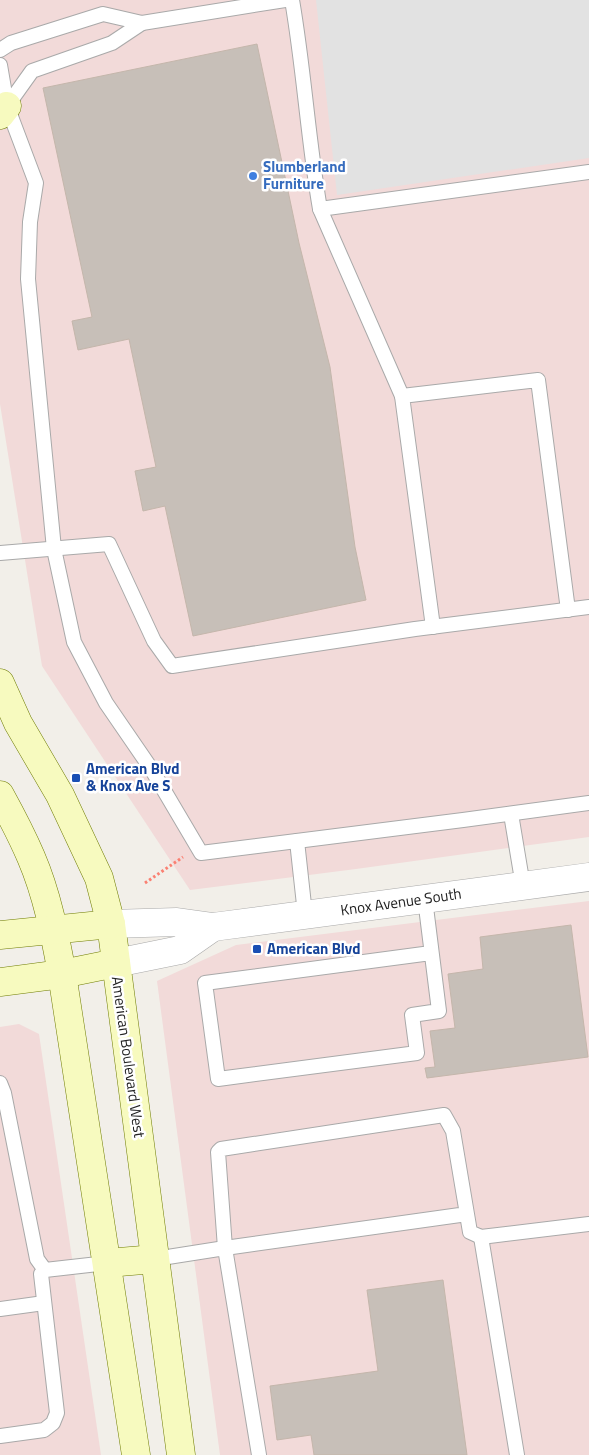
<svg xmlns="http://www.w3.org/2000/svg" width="589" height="1455" font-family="'Titillium Web',sans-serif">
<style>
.commercial{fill:#f2dad9}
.parking{fill:#e2e2e2}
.building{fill:#c7bfb8;stroke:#c4b6ab}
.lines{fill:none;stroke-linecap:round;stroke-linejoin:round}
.lane-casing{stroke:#a9a9a9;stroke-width:16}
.street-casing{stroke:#a9a9a9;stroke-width:29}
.secondary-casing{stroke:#707d05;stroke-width:29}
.path{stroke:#fa8072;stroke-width:3;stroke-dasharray:2.5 2.5;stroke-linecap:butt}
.lane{stroke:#fff;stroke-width:14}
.street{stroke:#fff;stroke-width:28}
.secondary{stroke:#f7fabf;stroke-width:28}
.shop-dot{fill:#3f7fe0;stroke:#fff;stroke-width:2}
.transit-dot{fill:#1a4fb4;stroke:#fff;stroke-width:2}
.labels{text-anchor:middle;stroke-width:5;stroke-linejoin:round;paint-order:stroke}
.shop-label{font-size:15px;font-weight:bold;fill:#366cbe;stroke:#fff;text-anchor:start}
.transit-label{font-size:15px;font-weight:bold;fill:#164399;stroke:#fff;text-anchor:start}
.street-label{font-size:15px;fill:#222;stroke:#fff}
</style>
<rect width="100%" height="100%" fill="#f2efe9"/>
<g class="commercial">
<path d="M0,0H589V837L356,869L190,890L42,666L0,404Z"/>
<path d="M589,901V1455H220L157,981L236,945Z"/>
<path d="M19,1024L39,1034L101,1455H0V1027Z"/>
</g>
<path class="parking" d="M316,0H589V158L337,195Z"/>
<g class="building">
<path d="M257,44L299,243L330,367L355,547L366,600L193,636L165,506L143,511L135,471L156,467L129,339L78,350L72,321L92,317L43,88Z"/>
<path d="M571,925L588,1057L427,1078L425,1068L435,1067L430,1031L455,1028L448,974L483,969L480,937Z"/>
<path d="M443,1280L467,1455H314L311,1435L277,1440L270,1386L378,1371L367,1290Z"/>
</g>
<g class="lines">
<defs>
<g id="lane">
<path d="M292,0C304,69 308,140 320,209L589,172"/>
<path d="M142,23L285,0"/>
<path d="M0,50L11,43L103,14L142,23L112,43L32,71L7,106L3,107"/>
<path d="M0,65L7,106L36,183L30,222L28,279L54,549L74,642L106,703L152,770L201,853L463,820L589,803"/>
<path d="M320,209L402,396"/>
<path d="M0,553L109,544L154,641L172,666L415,629L589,607"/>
<path d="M433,627L402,396L538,380L568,610"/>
<path d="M511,814L523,886"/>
<path d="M297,841L305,914"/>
<path d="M425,899L439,1011L412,1015L417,1053L218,1079L205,983L431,953"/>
<path d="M0,1083L4,1093L37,1259L45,1270"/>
<path d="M467,1214L225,1248L218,1152L221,1149L444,1115L453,1131L470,1232L481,1237L589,1224"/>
<path d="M481,1237L517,1455"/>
<path d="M155,1259L225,1248L259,1455"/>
<path d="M0,1309L44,1303"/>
<path d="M0,1436L44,1430L53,1423L57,1413L41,1274L45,1270L107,1263"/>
</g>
<g id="street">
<path d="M111,924L177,922L213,927L589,877"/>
<path d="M116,963L180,950L213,927"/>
</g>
<g id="secondary">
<path d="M0,115L7,106"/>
<path d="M0,683L18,723L60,795L99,878L111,924L181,1455"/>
<path d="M0,795C11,815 22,836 31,857C47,894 55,935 62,974L136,1455"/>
<path d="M0,935L111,924"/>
<path d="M0,982L62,974L116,963"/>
<path d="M107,1263L155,1259"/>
</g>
</defs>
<use href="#lane" class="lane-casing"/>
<use href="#street" class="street-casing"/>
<use href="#secondary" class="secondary-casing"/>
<path class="path" d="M145,883L183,857"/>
<use href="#lane" class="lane"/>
<use href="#street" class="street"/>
<use href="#secondary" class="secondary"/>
</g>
<circle class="shop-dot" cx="253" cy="176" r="5"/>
<g class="transit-dot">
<rect x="71" y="773" width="10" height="10" rx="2.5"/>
<rect x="252" y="944" width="10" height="10" rx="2.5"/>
</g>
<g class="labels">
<g class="shop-label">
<text x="263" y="172">Slumberland<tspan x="263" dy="17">Furniture</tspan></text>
</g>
<g class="transit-label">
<text x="86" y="774">American Blvd<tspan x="86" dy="17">&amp; Knox Ave S</tspan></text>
<text x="267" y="954">American Blvd</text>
</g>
<g class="street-label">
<text transform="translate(401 902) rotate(-8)" y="5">Knox Avenue South</text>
<text transform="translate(128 1057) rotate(82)" y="5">American Boulevard West</text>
</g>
</g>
</svg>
